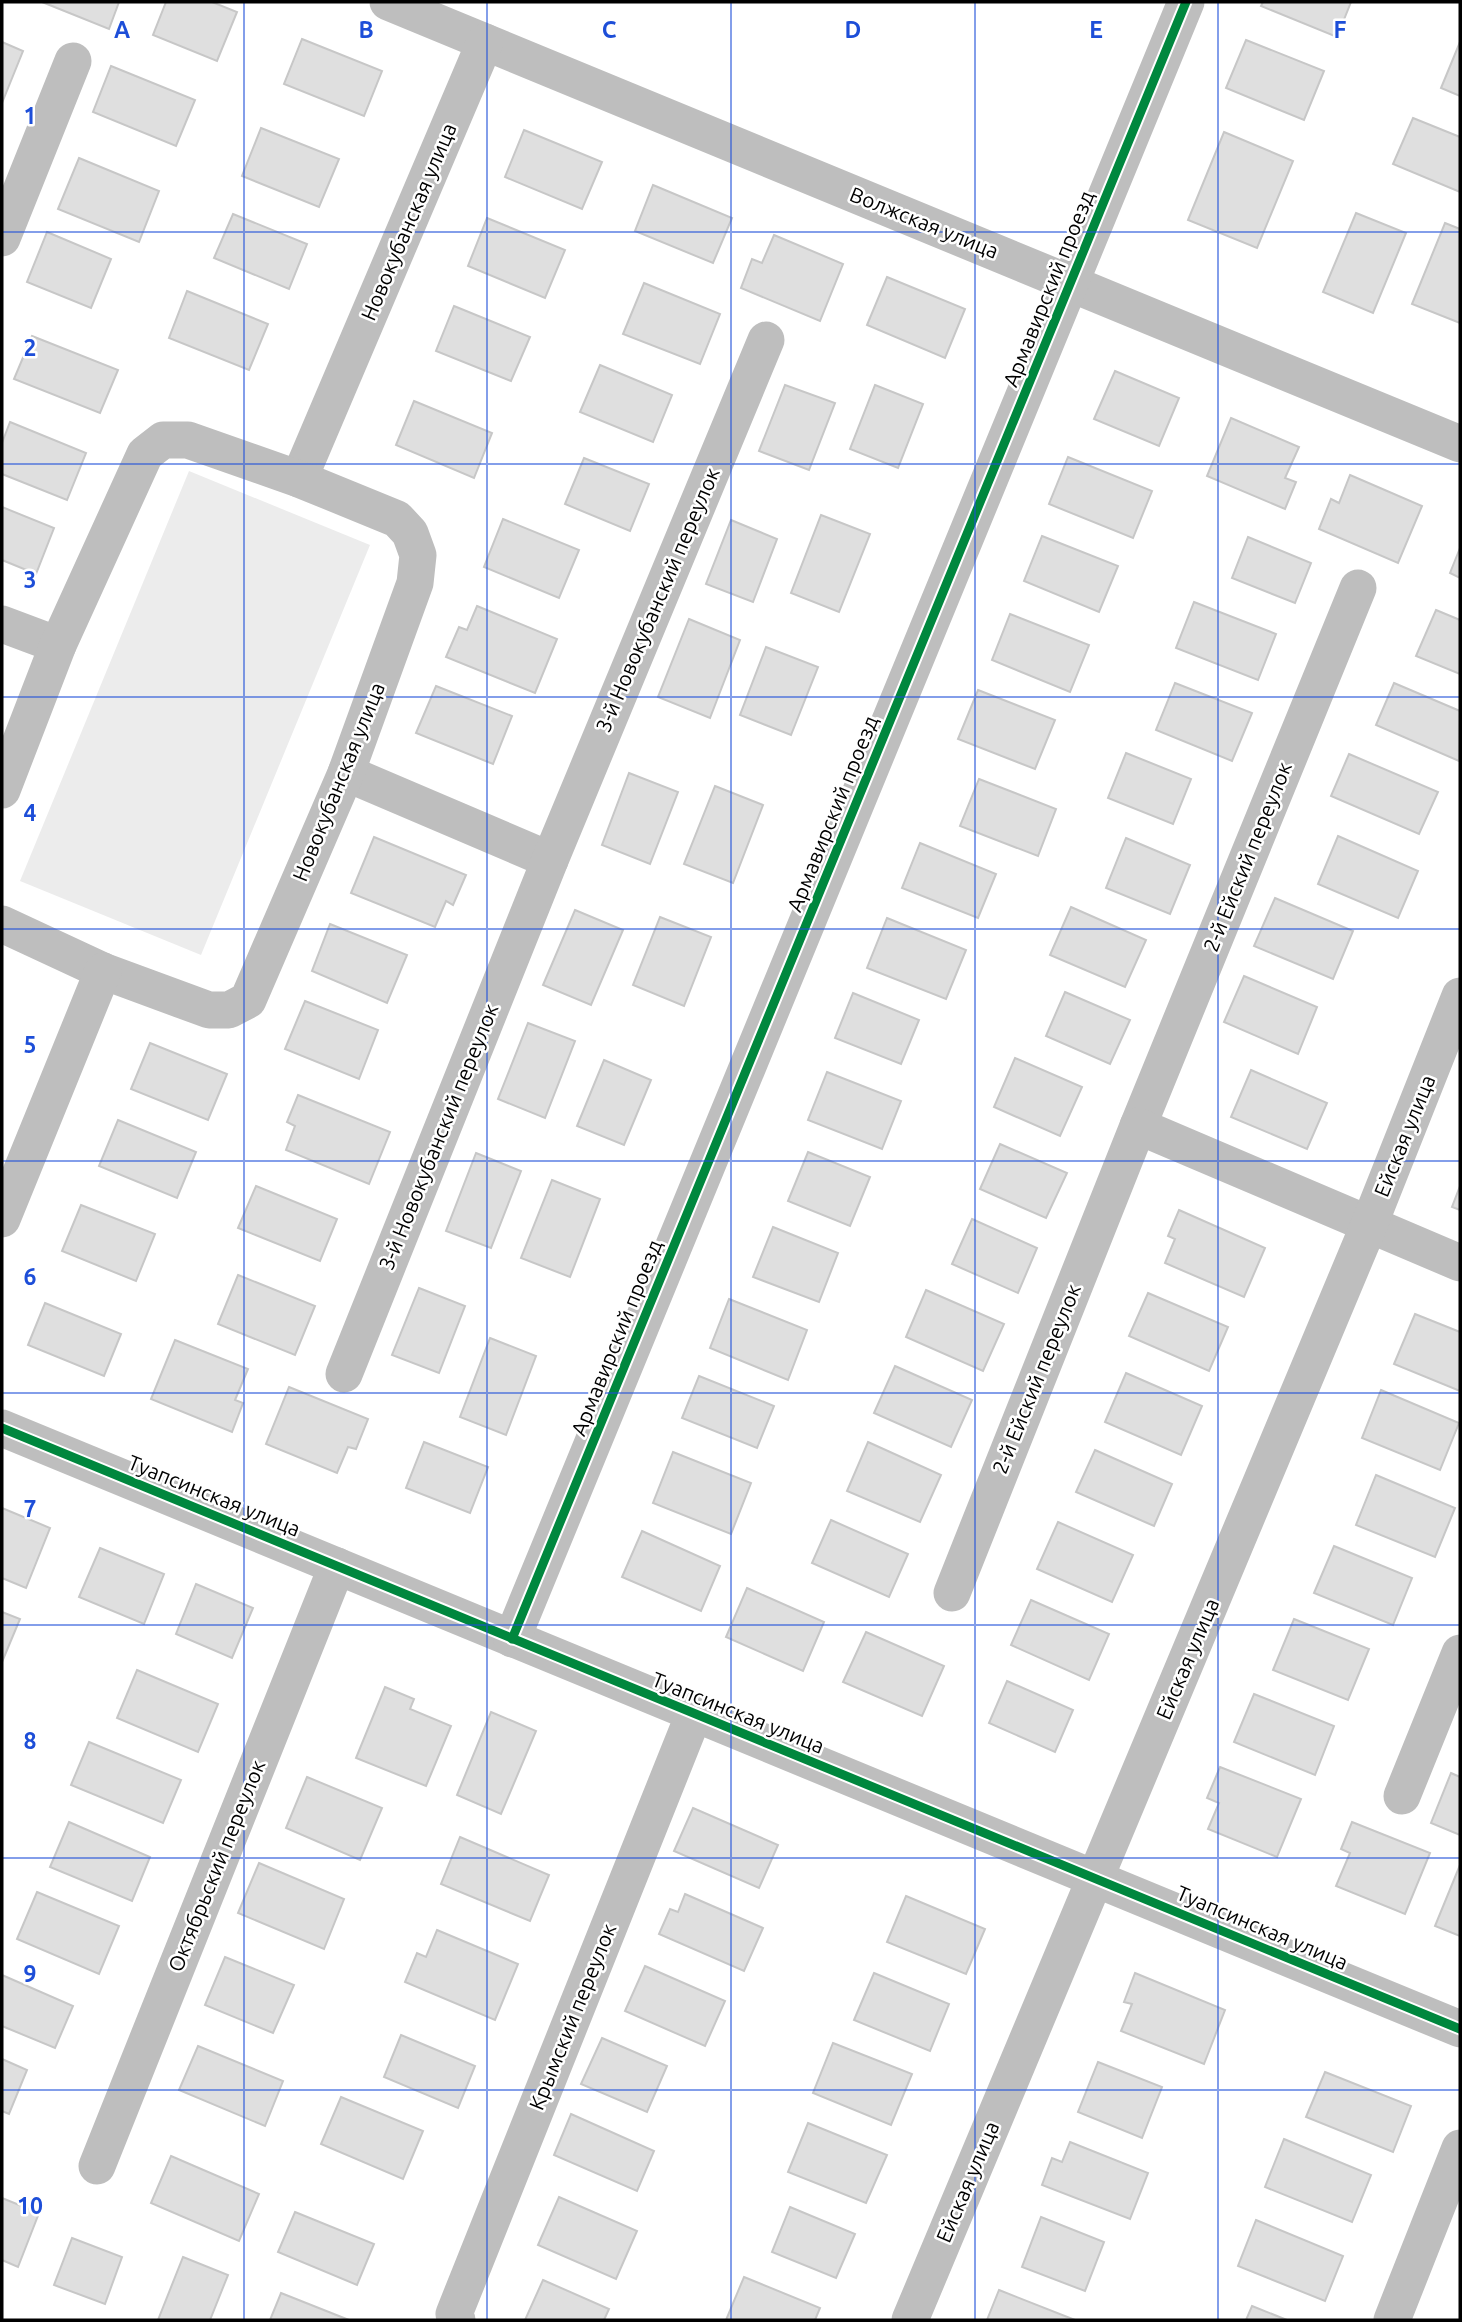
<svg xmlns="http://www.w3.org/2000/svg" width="1462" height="2322" font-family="Ubuntu,sans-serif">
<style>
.green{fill:#ececec}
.building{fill:#dfdfdf;stroke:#c7c7c7;stroke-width:2}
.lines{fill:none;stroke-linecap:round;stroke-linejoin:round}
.street{stroke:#bebebe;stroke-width:37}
.cycleway-casing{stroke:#fff;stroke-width:13}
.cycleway{stroke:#00873e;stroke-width:9}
.grid{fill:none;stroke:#1d4ed8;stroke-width:2;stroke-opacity:0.55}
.labels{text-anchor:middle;stroke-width:5;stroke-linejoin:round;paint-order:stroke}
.street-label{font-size:21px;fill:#000;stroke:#fff}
.grid-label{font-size:23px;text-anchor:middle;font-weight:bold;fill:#1d4ed8;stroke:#fff;stroke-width:5;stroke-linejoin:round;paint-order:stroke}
</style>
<rect width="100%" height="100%" fill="#fff"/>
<path class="green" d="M189,471L370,545L201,955L20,881Z"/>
<g class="building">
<path d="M42,2H119L109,29Z"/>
<path d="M166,2H212L237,12L217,61L153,35Z"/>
<path d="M1263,2H1351L1337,37L1261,6Z"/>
<path d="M302,39L382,71L364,116L284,84Z"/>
<path d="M1246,40L1324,71L1304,120L1226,88Z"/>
<path d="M2,42L23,51L2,103Z"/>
<path d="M1460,42V96L1441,88Z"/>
<path d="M111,66L195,100L176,146L93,112Z"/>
<path d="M1413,118L1460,137V192L1393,164Z"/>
<path d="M261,128L339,159L319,207L242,176Z"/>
<path d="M524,130L602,162L582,209L505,177Z"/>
<path d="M1224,132L1293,161L1257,248L1188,220Z"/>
<path d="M79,158L159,191L139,242L58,209Z"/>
<path d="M653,185L732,218L713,263L635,231Z"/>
<path d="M1356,213L1406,233L1373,313L1323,292Z"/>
<path d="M233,214L307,244L289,289L214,258Z"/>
<path d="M487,218L565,250L545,298L468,266Z"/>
<path d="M1445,223L1460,229V323L1412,304Z"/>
<path d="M47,232L111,259L91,308L27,282Z"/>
<path d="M774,235L843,264L820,321L741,288L752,259L762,263Z"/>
<path d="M887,277L965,309L945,358L867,325Z"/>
<path d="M644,283L720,314L700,364L623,334Z"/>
<path d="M187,291L268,324L249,370L169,338Z"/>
<path d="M454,306L530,337L511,381L436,351Z"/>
<path d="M32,336L118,370L100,413L14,379Z"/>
<path d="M600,365L672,395L653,442L580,412Z"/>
<path d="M1115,371L1179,398L1159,446L1094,419Z"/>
<path d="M785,385L835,403L809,470L759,451Z"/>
<path d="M875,385L923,404L898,468L850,449Z"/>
<path d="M414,401L492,433L474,478L396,445Z"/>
<path d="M1231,418L1299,447L1285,478L1296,482L1285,509L1207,476Z"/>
<path d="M10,422L86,453L67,500L2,474V443Z"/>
<path d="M1068,457L1152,491L1133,538L1049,504Z"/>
<path d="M584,458L649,484L630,531L565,504Z"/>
<path d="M1350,475L1422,506L1398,563L1319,529L1331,499L1339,503Z"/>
<path d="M2,507L54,528L36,574L2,560Z"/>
<path d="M821,515L870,534L839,612L791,593Z"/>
<path d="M503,519L579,550L559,598L484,567Z"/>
<path d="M731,520L777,539L753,602L706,584Z"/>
<path d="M1042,536L1118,566L1099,612L1024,581Z"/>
<path d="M1248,537L1311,563L1295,603L1232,578Z"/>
<path d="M1460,548V578L1450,573Z"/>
<path d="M1194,602L1276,634L1258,680L1176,648Z"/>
<path d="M477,606L557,639L535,693L446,657L459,627L467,630Z"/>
<path d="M1436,610L1460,620V674L1416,656Z"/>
<path d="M1010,614L1089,645L1070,692L992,660Z"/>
<path d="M689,619L740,640L710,718L658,697Z"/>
<path d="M766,647L818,667L791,735L740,715Z"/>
<path d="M1175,683L1252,713L1232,761L1156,730Z"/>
<path d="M1394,683L1460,711L1459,761L1376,725Z"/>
<path d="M436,686L512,716L493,764L416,733Z"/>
<path d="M978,690L1055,720L1035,769L958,739Z"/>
<path d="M1126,753L1191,779L1173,824L1108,798Z"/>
<path d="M1349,754L1438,792L1419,834L1331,796Z"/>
<path d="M629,773L678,792L650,864L602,845Z"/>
<path d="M979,779L1056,809L1038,856L960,826Z"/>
<path d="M715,786L763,805L733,883L684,864Z"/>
<path d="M1338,836L1418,871L1398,918L1318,884Z"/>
<path d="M374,837L466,875L453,905L446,901L435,927L351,893Z"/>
<path d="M1126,838L1190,865L1170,914L1106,888Z"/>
<path d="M920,843L996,874L978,918L902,888Z"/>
<path d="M1275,898L1353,931L1333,979L1254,946Z"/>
<path d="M1071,907L1146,940L1125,987L1050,955Z"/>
<path d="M575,910L623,930L591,1005L543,985Z"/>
<path d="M660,917L711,937L684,1006L633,985Z"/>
<path d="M887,918L966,950L946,999L867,968Z"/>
<path d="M330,924L407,955L387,1003L312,971Z"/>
<path d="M1244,976L1317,1007L1298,1054L1224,1022Z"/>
<path d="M1065,992L1130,1020L1110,1064L1046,1036Z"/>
<path d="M853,993L919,1020L901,1064L835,1038Z"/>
<path d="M305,1001L378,1030L359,1079L285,1049Z"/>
<path d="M528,1023L575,1041L545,1118L498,1099Z"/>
<path d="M150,1043L227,1074L208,1120L131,1089Z"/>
<path d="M1015,1058L1082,1087L1060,1136L994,1107Z"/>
<path d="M604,1060L651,1080L624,1145L577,1126Z"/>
<path d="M1251,1070L1327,1103L1307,1149L1231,1117Z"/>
<path d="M827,1072L901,1101L882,1149L808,1120Z"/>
<path d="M298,1095L390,1132L369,1184L286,1150L295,1126L287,1122Z"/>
<path d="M118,1120L196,1152L177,1198L99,1166Z"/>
<path d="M1000,1144L1067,1173L1046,1218L980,1189Z"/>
<path d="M808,1152L870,1177L850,1226L788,1201Z"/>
<path d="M476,1153L521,1171L491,1248L446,1231Z"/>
<path d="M552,1180L600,1199L570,1277L521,1258Z"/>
<path d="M256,1186L337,1219L320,1261L238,1228Z"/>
<path d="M1460,1186V1210L1452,1207Z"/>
<path d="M81,1205L155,1234L136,1281L62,1251Z"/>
<path d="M1179,1210L1265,1248L1244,1297L1165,1263L1175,1239L1168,1236Z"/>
<path d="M972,1219L1037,1248L1018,1293L952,1264Z"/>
<path d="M773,1227L838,1253L819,1302L753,1277Z"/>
<path d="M238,1275L315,1306L295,1355L218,1324Z"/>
<path d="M419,1288L465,1306L439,1373L392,1355Z"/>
<path d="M926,1290L1004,1324L983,1371L906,1337Z"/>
<path d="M1148,1293L1228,1327L1209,1371L1129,1336Z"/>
<path d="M729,1299L807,1330L788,1380L710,1348Z"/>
<path d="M45,1303L121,1334L104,1376L28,1345Z"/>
<path d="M1415,1314L1460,1332V1391L1394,1364Z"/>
<path d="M490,1338L536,1356L506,1435L460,1417Z"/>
<path d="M175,1340L248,1369L235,1400L243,1403L232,1432L151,1399Z"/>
<path d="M895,1366L972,1400L951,1447L874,1413Z"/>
<path d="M1126,1373L1202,1406L1181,1455L1105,1422Z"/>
<path d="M699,1376L774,1406L757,1448L682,1418Z"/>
<path d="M289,1387L368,1419L356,1449L348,1447L337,1473L266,1444Z"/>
<path d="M1381,1390L1459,1423L1440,1470L1362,1438Z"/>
<path d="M424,1442L488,1467L470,1513L406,1488Z"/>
<path d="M868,1442L941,1475L920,1522L847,1491Z"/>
<path d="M1095,1450L1172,1484L1154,1526L1076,1492Z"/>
<path d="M673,1452L751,1483L731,1534L653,1503Z"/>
<path d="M1376,1475L1455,1508L1435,1557L1356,1525Z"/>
<path d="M2,1508L50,1528L26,1588L2,1578Z"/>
<path d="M831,1520L908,1554L889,1597L812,1563Z"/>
<path d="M1058,1522L1133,1555L1112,1602L1037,1569Z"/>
<path d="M642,1531L720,1566L701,1611L622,1577Z"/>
<path d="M1334,1546L1412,1578L1393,1625L1314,1593Z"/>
<path d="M100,1548L164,1574L144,1624L79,1597Z"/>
<path d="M196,1584L253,1608L232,1658L176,1634Z"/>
<path d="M747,1588L824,1622L803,1671L726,1637Z"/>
<path d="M1031,1600L1109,1634L1089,1680L1011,1645Z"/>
<path d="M2,1612L20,1619L2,1662Z"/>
<path d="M1294,1619L1369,1649L1348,1700L1273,1670Z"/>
<path d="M866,1632L944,1666L922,1716L843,1682Z"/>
<path d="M137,1670L218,1704L198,1752L117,1718Z"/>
<path d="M1007,1681L1073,1710L1055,1752L989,1723Z"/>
<path d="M385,1687L414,1699L410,1709L451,1726L426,1786L356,1758Z"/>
<path d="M1254,1694L1334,1726L1315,1775L1234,1742Z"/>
<path d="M491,1712L536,1731L501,1814L457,1795Z"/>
<path d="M89,1742L181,1780L163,1823L71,1785Z"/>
<path d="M1220,1767L1301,1799L1277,1857L1208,1829L1219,1803L1207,1798Z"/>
<path d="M1451,1773L1460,1777V1835L1431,1823Z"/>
<path d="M307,1777L382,1808L360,1860L286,1828Z"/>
<path d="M693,1808L778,1845L759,1888L674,1851Z"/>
<path d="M69,1822L150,1857L132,1901L50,1867Z"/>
<path d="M1352,1822L1430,1853L1405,1914L1336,1886L1350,1853L1341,1849Z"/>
<path d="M460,1837L549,1875L530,1921L441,1884Z"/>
<path d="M259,1863L344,1899L324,1949L238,1913Z"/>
<path d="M1460,1865V1936L1435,1926Z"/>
<path d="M37,1892L119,1926L99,1974L17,1939Z"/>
<path d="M685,1894L763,1928L744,1971L659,1934L670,1909L678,1912Z"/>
<path d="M906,1896L985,1929L966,1974L887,1942Z"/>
<path d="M437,1930L518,1964L495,2020L405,1982L417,1953L426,1957Z"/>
<path d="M225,1957L294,1985L273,2033L205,2005Z"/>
<path d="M645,1966L725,2001L705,2046L625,2011Z"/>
<path d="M874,1973L949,2004L930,2051L854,2020Z"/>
<path d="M1135,1973L1225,2010L1204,2064L1121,2031L1132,2004L1124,2002Z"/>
<path d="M2,1975L73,2006L55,2048L2,2026Z"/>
<path d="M401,2035L475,2066L458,2108L384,2077Z"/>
<path d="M602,2038L667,2066L647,2112L581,2084Z"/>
<path d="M833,2043L912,2074L891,2125L813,2093Z"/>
<path d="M198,2046L283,2081L265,2126L179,2090Z"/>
<path d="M2,2059L27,2070L9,2114L2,2111Z"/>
<path d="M1098,2062L1162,2087L1142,2138L1078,2112Z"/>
<path d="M1325,2072L1411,2106L1393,2152L1306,2117Z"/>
<path d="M341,2097L423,2131L403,2179L321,2144Z"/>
<path d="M571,2114L654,2151L637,2191L554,2155Z"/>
<path d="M808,2123L887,2155L866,2203L788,2172Z"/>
<path d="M1284,2139L1371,2175L1352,2222L1265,2187Z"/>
<path d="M1070,2142L1148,2173L1130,2219L1042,2185L1052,2158L1062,2162Z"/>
<path d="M171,2156L259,2194L239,2241L151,2203Z"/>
<path d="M559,2197L637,2231L616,2279L538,2245Z"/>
<path d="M2,2198L39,2213L18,2267L2,2260Z"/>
<path d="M790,2207L855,2234L836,2278L772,2252Z"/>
<path d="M295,2212L374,2244L357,2285L278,2252Z"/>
<path d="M1041,2217L1104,2242L1085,2291L1022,2267Z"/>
<path d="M1256,2220L1343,2256L1325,2301L1238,2266Z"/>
<path d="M72,2238L122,2257L105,2304L54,2285Z"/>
<path d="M183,2257L228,2275L210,2320H158Z"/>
<path d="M744,2277L820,2308L815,2320H726Z"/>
<path d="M543,2280L609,2309L604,2320H525Z"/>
<path d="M999,2290L1075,2320H987Z"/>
<path d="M281,2293L349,2320H270Z"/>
<path d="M1252,2306L1287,2320H1246Z"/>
</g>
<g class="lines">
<g class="street">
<path d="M388,2L1460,444"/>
<path d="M2,238L73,61"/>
<path d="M299,479L485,42"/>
<path d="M2,624L58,645"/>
<path d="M346,773L550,860"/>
<path d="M2,790L58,645L145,454L163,440H188L299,479L397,519L410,533L418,555L415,583L346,773L248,1000L229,1010H209L103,971L2,924"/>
<path d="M1138,1126L1358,588"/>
<path d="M2,1219L103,971"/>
<path d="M344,1374L550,860L766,340"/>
<path d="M2,1428L1460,2029"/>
<path d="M952,1593L1138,1126L1460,1263"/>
<path d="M512,1639L1186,2"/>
<path d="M1402,1796L1460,1653"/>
<path d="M97,2166L337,1566"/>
<path d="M457,2320L454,2314L694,1714"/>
<path d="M910,2320L1369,1225L1460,996"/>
<path d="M1392,2320L1460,2148"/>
</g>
<defs>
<g id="cycleway">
<path d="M2,1428L1460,2029"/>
<path d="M512,1639L1186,2"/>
</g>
</defs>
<use href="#cycleway" class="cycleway-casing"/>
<use href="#cycleway" class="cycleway"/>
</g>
<path class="grid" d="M244,2V2320M487,2V2320M731,2V2320M975,2V2320M1218,2V2320M2,232H1460M2,464H1460M2,697H1460M2,929H1460M2,1161H1460M2,1393H1460M2,1625H1460M2,1858H1460M2,2090H1460"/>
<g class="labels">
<g class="street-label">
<text transform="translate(409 222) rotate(-67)" y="7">Новокубанская улица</text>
<text transform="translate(924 223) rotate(22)" y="7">Волжская улица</text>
<text transform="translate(1049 289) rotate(-68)" y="7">Армавирский проезд</text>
<text transform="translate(658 600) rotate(-67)" y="7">3-й Новокубанский переулок</text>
<text transform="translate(339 782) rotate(-68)" y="7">Новокубанская улица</text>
<text transform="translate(833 814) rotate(-68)" y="7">Армавирский проезд</text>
<text transform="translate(1248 857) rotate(-68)" y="7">2-й Ейский переулок</text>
<text transform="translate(1405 1136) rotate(-68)" y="7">Ейская улица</text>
<text transform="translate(439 1137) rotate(-68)" y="7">3-й Новокубанский переулок</text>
<text transform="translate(617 1338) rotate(-68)" y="7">Армавирский проезд</text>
<text transform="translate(1037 1379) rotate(-68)" y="7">2-й Ейский переулок</text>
<text transform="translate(214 1496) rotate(22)" y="7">Туапсинская улица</text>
<text transform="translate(1188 1659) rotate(-67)" y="7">Ейская улица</text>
<text transform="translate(738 1713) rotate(22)" y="7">Туапсинская улица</text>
<text transform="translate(217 1866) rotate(-68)" y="7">Октябрьский переулок</text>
<text transform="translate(1262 1928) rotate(23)" y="7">Туапсинская улица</text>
<text transform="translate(573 2017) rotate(-68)" y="7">Крымский переулок</text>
<text transform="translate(968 2182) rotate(-67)" y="7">Ейская улица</text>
</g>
</g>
<g class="grid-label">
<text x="122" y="38">A</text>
<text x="366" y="38">B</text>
<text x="609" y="38">C</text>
<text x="853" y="38">D</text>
<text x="1096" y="38">E</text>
<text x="1340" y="38">F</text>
<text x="30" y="124">1</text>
<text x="30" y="356">2</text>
<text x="30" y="588">3</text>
<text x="30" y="821">4</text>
<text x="30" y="1053">5</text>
<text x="30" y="1285">6</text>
<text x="30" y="1517">7</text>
<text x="30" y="1749">8</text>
<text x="30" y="1982">9</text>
<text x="30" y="2214">10</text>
</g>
<rect width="1462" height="2322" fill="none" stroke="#000000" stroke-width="7"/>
</svg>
